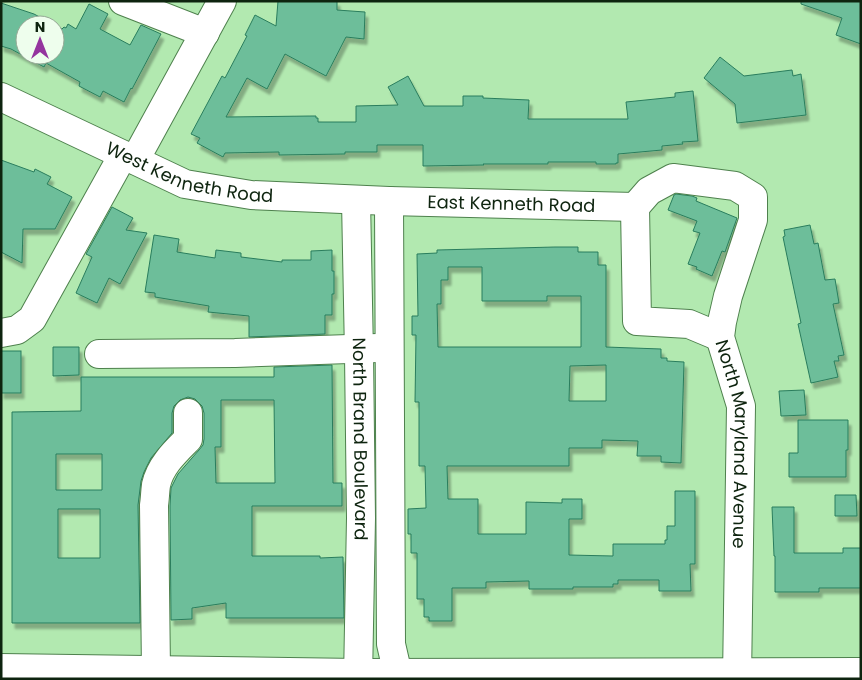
<svg xmlns="http://www.w3.org/2000/svg" width="862" height="680" font-family="Poppins,sans-serif">
<style>
.building{fill:#6dbe9a;stroke:#297d5d;fill-rule:evenodd;filter:url(#shadow)}
.lines{fill:none;stroke-linecap:round;stroke-linejoin:round}
.minor-casing{stroke:#4e814d;stroke-width:30}
.minor{stroke:#fff;stroke-width:28}
.labels{text-anchor:middle;stroke-width:4;stroke-linejoin:round;paint-order:stroke}
.street-label{font-size:18px;fill:#0e240f;stroke:#eefeed}
</style>
<defs>
<filter id="shadow"><feDropShadow dx="3" dy="5.5" stdDeviation="1" flood-color="#0004"/></filter>
</defs>
<rect width="100%" height="100%" fill="#b2e9b0"/>
<g class="building">
<path d="M278,1H337V10L365,12L364,39L346,37L326,76L285,54L267,89L247,78L226,117L312,116H316V118H318V122H356V106L398,105L388,87L408,76L424,106H463V96H483V98L529,100L528,119H628L626,102L675,97V93L693,91L698,141L682,142L683,144L662,146V150L618,154V163H616V164H596V162H548V164H483L484,165L423,166V145H377V152H345V154L279,155V152L225,153L223,157L197,143L200,138L191,134L222,76L225,78L247,36L245,35L255,15L276,26Z"/>
<path d="M801,1H861V44L836,35L842,18L801,4Z"/>
<path d="M1,3L34,14L62,29L64,27L66,28L68,24L76,29L89,4L108,14L100,29L130,45L141,25L161,34L132,89L131,88L124,102L103,91L100,97L79,86L80,82L46,63L44,67L11,49L1,46ZM25,25H55V55H25Z"/>
<path d="M720,57L744,76L792,70L793,76L801,74L806,115L737,123L735,104L704,78Z"/>
<path d="M1,160L34,172L35,169L51,177L47,184L72,197L55,229H23L22,263L1,252Z"/>
<path d="M676,194L692,196L697,198L696,201L737,218L725,252L722,251L712,276L696,269L697,267L688,264L700,233L693,231L697,221L668,210L674,195Z"/>
<path d="M112,207L133,218L126,230L147,233L120,284L109,278L97,303L76,293L92,257L86,254Z"/>
<path d="M810,225L814,244L818,243L825,280L835,279L839,303L833,304L844,355L838,356L839,361H834L838,377L811,383L798,324L801,323L783,237L785,236L784,230Z"/>
<path d="M154,235L179,239L177,252L215,258L216,250L241,253V257L282,262V260H311V251L332,250V271H334V294H332V315H325V334L249,337V316L208,312L209,306L155,297V293L145,292Z"/>
<path d="M555,247H578V252H598V265H606V347L661,349V358H667V361L684,362L681,463L661,462V456H637L638,441L602,440V448H569V466H447L448,499H478V534H526V502L562,503V499H582V519H569V555L613,556V544H665V540H667V526H675V491H695V564H690L691,591H659V580H618V584H613V587H573V589H529V581L486,582V588H452V621H429V617H424V599H417V553H411V534H408V509L426,508L425,466H419V402H415L416,335H412V316H418L417,254L437,253V250ZM448,267H482V301H547V296H581V347H438L437,304H441V280H448ZM606,365V401H569L570,366Z"/>
<path d="M53,347H79V375L53,376Z"/>
<rect x="1" y="351" width="20" height="42"/>
<path d="M332,365L333,483H342V506H252V556H320V558L343,557L344,618H226V603L192,608V619L171,620L170,506L171,488L178,474L199,450L203,445L204,439V413L202,406L195,399L188,397L180,400L174,406L172,413V433L151,458L144,472L141,481L138,505L140,623H12V412L81,411V377H274V367ZM221,400H274L275,483H216L215,447H221ZM56,454H102V490H56ZM58,509H100V558H58Z"/>
<path d="M804,390L806,415L781,416L779,391Z"/>
<path d="M798,420H848V450H846V477H789V453H798Z"/>
<path d="M835,495H856L857,516H835Z"/>
<path d="M772,507H794V553H843V548H861V588H819V592H775V556H774Z"/>
</g>
<g class="lines">
<defs>
<g id="minor">
<path d="M123,1L205,33"/>
<path id="s1" d="M1,97L185,184L251,195L389,201L635,207"/>
<path d="M135,160L222,1"/>
<path id="s2" d="M356,200L359,354L361,518L358,679"/>
<path d="M389,201L391,644L399,679"/>
<path id="s3" d="M635,207L649,191L673,178L735,186L753,197V220L728,296L722,322L720,337L741,406L737,679"/>
<path d="M635,207L637,321L689,324L720,337"/>
<path d="M1,333L17,330L32,319L123,155"/>
<path d="M99,354L235,353L378,348"/>
<path d="M1,668L358,673L861,672"/>
<path d="M156,670L154,505C155,499 155,492 156,485C160,466 175,452 188,439V413"/>
</g>
</defs>
<use href="#minor" class="minor-casing"/>
<use href="#minor" class="minor"/>
</g>
<g class="labels">
<g class="street-label">
<text dy="6" stroke="none"><textPath href="#s1" startOffset="205">West Kenneth Road</textPath></text>
<text dy="6" stroke="none"><textPath href="#s1" startOffset="531">East Kenneth Road</textPath></text>
<text dy="6" stroke="none"><textPath href="#s2" startOffset="239">North Brand Boulevard</textPath></text>
<text dy="6" stroke="none"><textPath href="#s3" startOffset="386">North Maryland Avenue</textPath></text>
</g>
</g>
<rect width="862" height="680" fill="none" stroke="#0e240f" stroke-width="5"/>
<g transform="translate(40 40)"><circle r="24" fill="#eefeed" stroke="#94a794"/>
<path d="M0-4L9 19L0 12L-9 19Z" fill="#94359e"/>
<text y="-8" font-size="14" font-weight="bold" text-anchor="middle" fill="#0e240f">N</text>
</g>
</svg>
